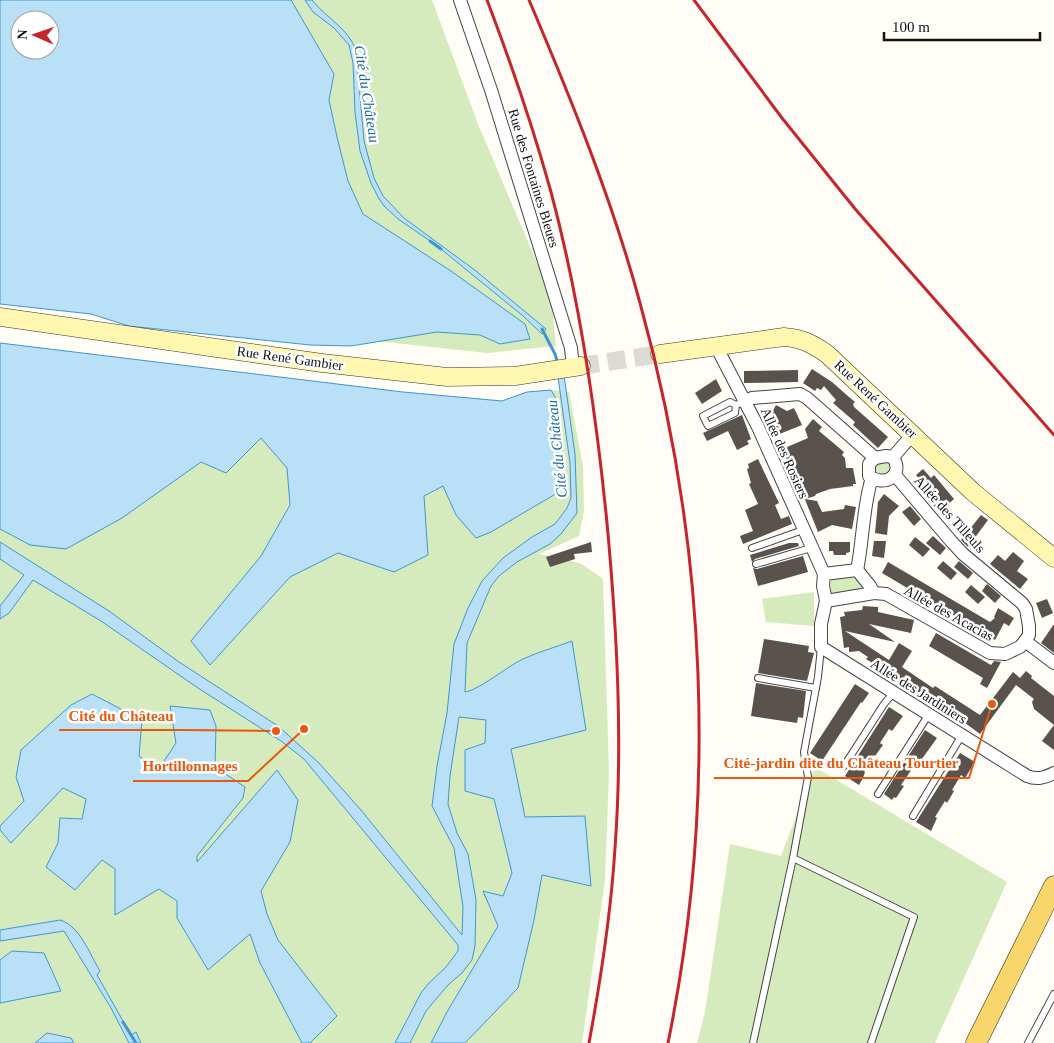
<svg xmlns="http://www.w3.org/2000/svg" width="1054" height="1043" font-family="'Times New Roman',serif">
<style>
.green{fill:#d5ebbd;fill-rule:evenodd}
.water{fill:#b9e0f7;stroke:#3f96cf;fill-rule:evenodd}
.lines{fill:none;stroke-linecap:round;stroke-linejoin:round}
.stream{stroke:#3f96cf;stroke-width:3}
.building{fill:#5a524d}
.secondary-tunnel{stroke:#dbdad3;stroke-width:18;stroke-dasharray:18 9;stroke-linecap:butt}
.lane-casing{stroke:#444;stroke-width:8}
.street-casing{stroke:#444;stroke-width:14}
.secondary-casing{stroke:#333;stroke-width:19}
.primary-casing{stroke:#222;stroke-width:21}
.lane{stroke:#fff;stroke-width:6}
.street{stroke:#fff;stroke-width:12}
.secondary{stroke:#fff6b0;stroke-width:18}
.primary{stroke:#f9d66b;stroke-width:20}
.rail{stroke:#c4262e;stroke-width:3}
.labels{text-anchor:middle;stroke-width:5;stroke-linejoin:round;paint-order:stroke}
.street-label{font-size:14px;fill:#111;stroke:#fff}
.water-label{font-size:15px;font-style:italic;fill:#1768a6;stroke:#fff}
.leader{fill:none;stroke:#e8590c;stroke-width:2}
.callout-dot{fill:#e8590c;stroke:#fff;stroke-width:2}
.callout-label{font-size:15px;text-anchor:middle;font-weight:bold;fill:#e8590c;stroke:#fff;stroke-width:5;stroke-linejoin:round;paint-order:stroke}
</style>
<rect width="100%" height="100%" fill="#fffdf5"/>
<g class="green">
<path d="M0,0H432L478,124L551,296L556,346L487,353L0,300ZM20,20H50V50H20Z"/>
<path d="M0,343L403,392L502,401L527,392L551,390L569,392L583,466L584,511L579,536L539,554L580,563L603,579L609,772L605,880L582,1043H0Z"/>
<path d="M889,460L894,471L882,475L873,472L874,464Z"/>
<path d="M857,577L865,590L830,594L831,579Z"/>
<path d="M814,592V626L766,622L762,599Z"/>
<path d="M815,767L1007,882L935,1043H697L705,1012L730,844L781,856Z"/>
</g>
<g class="water">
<path d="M0,0H291L334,74L329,100L337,137L348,181L363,214L451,271L525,324L530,339L500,344L480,335L437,332L351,346L310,345L129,326L91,314L0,304ZM20,20H50V50H20Z"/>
<path d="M305,0H312C326,18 348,28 356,50L364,141L374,178L383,196L404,218L476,271L546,329L542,334L523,316L436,245L398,219L384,206L378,197L371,183L360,151L355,112L353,63L349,45L334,28L313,12Z"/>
<path d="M0,343L403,392L502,401L527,392L551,390L556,399L559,492L491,532L476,538L456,515L443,486L424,496L428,555L394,572L338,553L290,577L210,665L191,641L261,556L290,505L287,468L261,438L226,473L201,462L122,518L66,549L30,545L0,529Z"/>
<path d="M564,375L575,454L577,513L561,534L550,544L517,562L499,576L491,586L467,643L465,692C481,689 506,667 523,659C538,652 556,647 572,641L586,730L511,749L525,817L585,816L591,886L542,875L534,920L518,988L465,1043H431L447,1012L498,926L483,891L503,896L512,873L494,799L465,791V750L485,743L486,720L459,717L450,776L448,804L457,833L468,854L476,900L475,946L472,960L462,973L448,985L426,1011L410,1043H395L421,993L428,984L446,967L458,951V945L304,759L281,741L198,688L101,621L33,580L9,613L0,619V606L24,575L0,559V542L109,611L179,662L278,726L319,763L361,810L462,935L463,907L454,848L432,806L437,766L447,713L454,644L468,608L482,581L503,558L532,537L555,524L567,508L571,498L570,463L558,377Z"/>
<path d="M92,694L142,720L139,756L158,770L176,743L170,706L210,710L216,726L215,767L245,787L243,798L197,856V862L277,770L298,800L290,842L261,891L267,914L278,940L337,1016L310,1043H302L260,963L250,934L208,970L177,918V901L159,889L115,915V869L102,860L75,890L46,867L58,843L60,818L82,819L86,799L63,788L11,843L0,830V826L24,801L16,777L21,750L71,705Z"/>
<path d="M60,920C80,926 89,953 100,971L97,975L131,1035L136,1032L141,1043H129L111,1008L64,931L0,941V930Z"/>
<path d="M12,951L44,953L61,991L0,1003V960Z"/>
<path d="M47,1033L71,1038L74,1043H35Z"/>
</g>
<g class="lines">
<g class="stream">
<path d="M430,241L441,249"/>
<path d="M542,329L555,354L558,364"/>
<path d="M123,1022L136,1043"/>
</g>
</g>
<g class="building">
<path d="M812,369L832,382L849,397L855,402L853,404L854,407L888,437L878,448L853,425L855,422L833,403L836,400L824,386L821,390L817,388L815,391L803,383Z"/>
<path d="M798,370V382L744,383V371Z"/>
<path d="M716,379L722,391L702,404L695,393Z"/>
<path d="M776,405L787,411L794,408L802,425L777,435L776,422L769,418Z"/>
<path d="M742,415L751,439L747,441L749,444L737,450L728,431L707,441L703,433Z"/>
<path d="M813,419L822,427L819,431L844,452L842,455L845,458L846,468H853L856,484H853V486L830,489L816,494L815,496L805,499L817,501L822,512L844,509L845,505L856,507L852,529L832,525L818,532L798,482L797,483L784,453L788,451L787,447L808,438L805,429Z"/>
<path d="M758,459L779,503L775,505L781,519L789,516L792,524L743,544L740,536L753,531L745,510L758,504L749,484L751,483L747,469L749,468L748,464Z"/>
<path d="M923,469L931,478L934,475L954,499L939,512L919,487L924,484L916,475Z"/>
<path d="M884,494L899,506L889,516L887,535L875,533L878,502Z"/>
<path d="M910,506L921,519L914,526L902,512Z"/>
<path d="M981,515L988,520L968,547L961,540Z"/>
<path d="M933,536L946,548L940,555L926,543Z"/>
<path d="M915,537L930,549L923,557L909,545Z"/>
<path d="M874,541H886L884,558L872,556Z"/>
<path d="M591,542L592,552L574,554L575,559L550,567L546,557Z"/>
<path d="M829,542H850V552L846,553V555H834L833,551H829Z"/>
<path d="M789,543H798L799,546L755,559L752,562L750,555Z"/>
<path d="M1013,552L1024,561L1017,571L1028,579L1020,589L990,564L998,555L1005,561Z"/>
<path d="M803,556L808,572L758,586L753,568L757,569Z"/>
<path d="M943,561L957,573L951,580L937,568Z"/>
<path d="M959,561L973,573L968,579L954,567Z"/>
<path d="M888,562L990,622L995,618L994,617L998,608L1014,618L1009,626L1004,623L995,640L882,573Z"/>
<path d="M987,584L1001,596L995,603L982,591Z"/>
<path d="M971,585L985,597L978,604L965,592Z"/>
<path d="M1047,599L1053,613L1042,618L1036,603Z"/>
<path d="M863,606L878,607V612L914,620L911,633L869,624L895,642L845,631L889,660L899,643L912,651L902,667L933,688L935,686L980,715L1013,672L1020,678L1026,671L1032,676L1031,678L1054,696V725L1034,709L1032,702L1034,699L1016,685L980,734L961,720L866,659L868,657L859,651L849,652V647L844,648L840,617L845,616L844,612L862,610Z"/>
<path d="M1054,624V653L1041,643Z"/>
<path d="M936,633L991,665L994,661L1001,662L987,688L980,684L983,678L929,646Z"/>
<path d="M764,639L809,646L808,652L814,653L807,681L758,673Z"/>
<path d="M756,683L806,691L803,718L798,717L797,723L751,716Z"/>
<path d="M855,684L869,693L862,703L861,702L822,761L810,753Z"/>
<path d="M889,707L903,716L892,731L889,729L880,743L883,745L875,756L873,755L864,771L865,772L863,778L859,785L845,776Z"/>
<path d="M1054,725V750L1042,741Z"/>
<path d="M925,730L937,738L914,770L912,769L901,785L904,786L896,798L894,797L892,800L884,794Z"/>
<path d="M960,753L975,762L965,778L961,775L952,790L954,791L947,803L945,801L935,817L937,818L931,831L916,822Z"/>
</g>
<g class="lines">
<path class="secondary-tunnel" d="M581,366L660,354"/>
<defs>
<g id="lane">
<path d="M736,405L735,413L708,426L703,416L730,402L736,405L745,401"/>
<path d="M752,548L803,530"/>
<path d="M756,564L811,548"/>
<path d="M758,678L816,688"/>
<path d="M844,766L884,704L894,692"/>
<path d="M878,794L929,714"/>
<path d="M913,816L962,735"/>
<path d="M793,858L914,917L871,1043"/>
<path d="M753,1043L793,858L808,777L804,752L818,677L821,647"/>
<path d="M1028,1043L1054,994"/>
</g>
<g id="street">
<path d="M460,0L491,90L571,348L573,367"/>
<path d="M716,346L758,427L824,574"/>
<path d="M745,401L752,398L800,394L807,398L875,458"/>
<path d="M886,456L893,457C905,477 883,487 869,476V464L875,458Z"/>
<path d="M893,457L913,434"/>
<path d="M857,570L870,586L874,593L826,601L823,586L824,574Z"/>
<path d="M857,570C863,542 863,504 872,478"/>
<path d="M874,593L886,594L990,653L1005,654L1020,647L1025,641L1029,635V626L1026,609L1022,603L963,554L951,541L895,475"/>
<path d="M826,601L821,624V647L1027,776C1037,780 1044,778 1054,773"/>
<path d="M1025,641L1054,663"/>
</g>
<g id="secondary">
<path d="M0,317L322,363L447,377L515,376L581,366"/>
<path d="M660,354L784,337C801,338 813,344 827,354L973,492L1054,558"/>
</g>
<path id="primary" d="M976,1043L1054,886"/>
</defs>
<use href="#lane" class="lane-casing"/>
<use href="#street" class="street-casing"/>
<use href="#secondary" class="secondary-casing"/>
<use href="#primary" class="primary-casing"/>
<use href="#lane" class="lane"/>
<use href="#street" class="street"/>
<use href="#secondary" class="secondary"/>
<use href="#primary" class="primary"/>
<g class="rail">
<path d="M487,0C511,63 533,127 551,192C580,300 596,412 607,523C617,631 623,740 615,848C611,913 601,978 589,1043"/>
<path d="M529,0C571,99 612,199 640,303C707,544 718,798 668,1043"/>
<path d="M694,0L782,118L856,210L1054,435"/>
</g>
</g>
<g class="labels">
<g class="street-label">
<text transform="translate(534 178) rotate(73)" y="5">Rue des Fontaines Bleues</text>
<text transform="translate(290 358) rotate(8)" y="5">Rue René Gambier</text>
<text transform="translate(876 399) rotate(43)" y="5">Rue René Gambier</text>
<text transform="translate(785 453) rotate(66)" y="5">Allée des Rosiers</text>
<text transform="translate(950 514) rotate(48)" y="5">Allée des Tilleuls</text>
<text transform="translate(949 613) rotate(29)" y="5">Allée des Acacias</text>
<text transform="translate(919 691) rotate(32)" y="5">Allée des Jardiniers</text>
</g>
<g class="water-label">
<text transform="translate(367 94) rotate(81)" y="5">Cité du Château</text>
<text transform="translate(557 449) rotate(-96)" y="5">Cité du Château</text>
</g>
</g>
<path class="leader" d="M276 731L184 730H59M992 704L969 778H714M304 729L248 781H133"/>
<g class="callout-dot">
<circle cx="276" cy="731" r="5"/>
<circle cx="992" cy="704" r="5"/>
<circle cx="304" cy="729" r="5"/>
</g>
<g class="callout-label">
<text x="121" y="721">Cité du Château</text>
<text x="841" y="768">Cité-jardin dite du Château Tourtier</text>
<text x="190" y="771">Hortillonnages</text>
</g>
<g transform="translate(35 35) rotate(272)"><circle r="24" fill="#ffffff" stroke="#a0a0a0"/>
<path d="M0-4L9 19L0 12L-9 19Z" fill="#c4262e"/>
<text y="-8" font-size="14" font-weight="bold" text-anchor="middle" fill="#111111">N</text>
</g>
<path d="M884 32v8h156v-8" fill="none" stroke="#111111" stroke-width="2.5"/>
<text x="892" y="32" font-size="15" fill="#111111" stroke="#ffffff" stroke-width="4" paint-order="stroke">100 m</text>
</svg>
